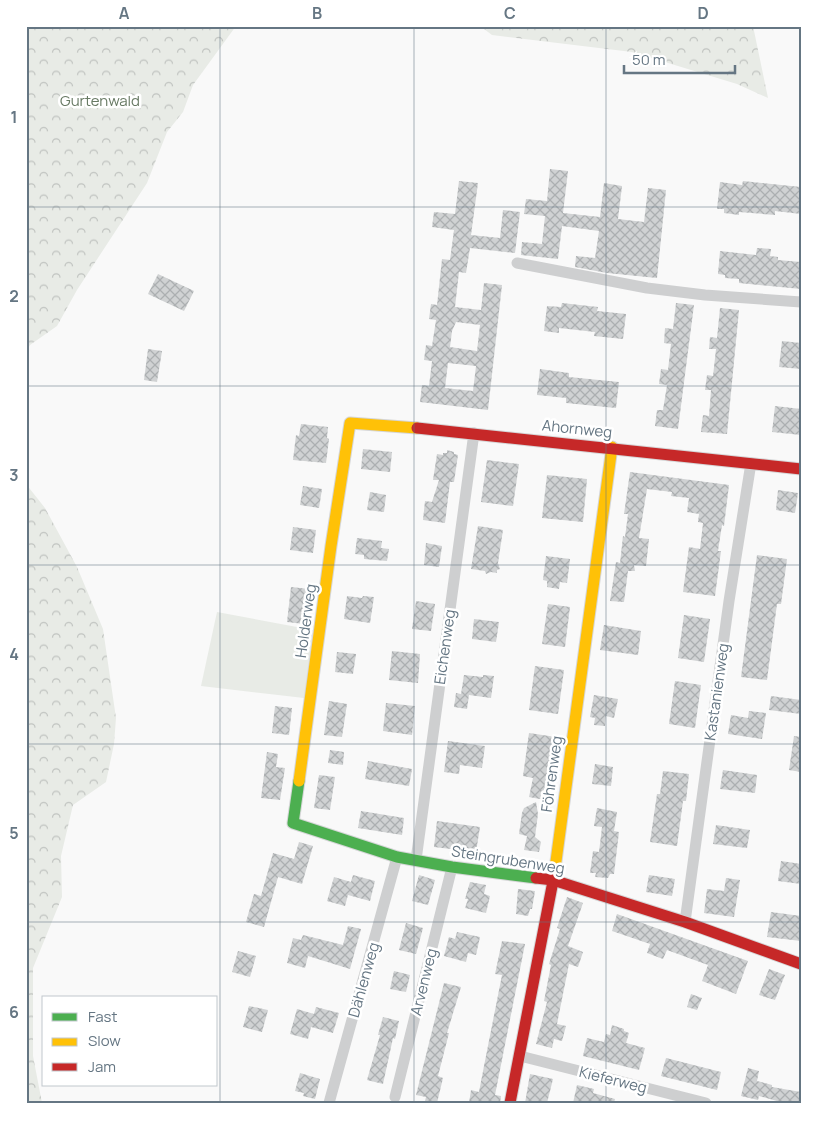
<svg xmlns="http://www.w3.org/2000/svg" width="827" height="1129" font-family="Manrope,sans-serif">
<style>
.grass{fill:#e8ebe6}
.forest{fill:url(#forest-crowns)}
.building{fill:url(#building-cross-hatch);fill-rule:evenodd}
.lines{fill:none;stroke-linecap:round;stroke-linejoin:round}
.fast-casing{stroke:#d5d6d7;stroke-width:13}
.slow-casing{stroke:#d5d6d7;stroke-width:13}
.jam-casing{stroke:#d5d6d7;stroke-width:13}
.street{stroke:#cecfd0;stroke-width:11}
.fast{stroke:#4caf50;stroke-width:11}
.slow{stroke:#ffc107;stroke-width:11}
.jam{stroke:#c62828;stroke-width:11}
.grid{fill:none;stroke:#657683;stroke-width:1;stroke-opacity:0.55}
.labels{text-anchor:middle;stroke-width:5;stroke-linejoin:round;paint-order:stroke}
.park-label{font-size:15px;fill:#687a64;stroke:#fff}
.street-label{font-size:15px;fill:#657683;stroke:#fff}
.neatline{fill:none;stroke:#657683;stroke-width:2}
.grid-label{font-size:16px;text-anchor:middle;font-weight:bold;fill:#657683}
</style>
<defs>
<pattern id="forest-crowns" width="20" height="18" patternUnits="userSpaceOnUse" patternTransform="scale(1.25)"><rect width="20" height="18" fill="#e8ebe6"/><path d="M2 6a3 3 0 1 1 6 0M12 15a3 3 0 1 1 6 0" fill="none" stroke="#c0c3c0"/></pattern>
<pattern id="building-cross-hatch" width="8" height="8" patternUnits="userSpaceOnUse" patternTransform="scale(1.25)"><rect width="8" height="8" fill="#d0d2d3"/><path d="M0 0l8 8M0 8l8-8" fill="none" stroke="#acafb1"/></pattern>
</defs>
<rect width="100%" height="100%" fill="#f9f9f9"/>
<path class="grass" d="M217,612L313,630L304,698L201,686Z"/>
<g class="forest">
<path d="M26,26H236L193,85L183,112L167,132L147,183L77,290L57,326L30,345L26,352Z"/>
<path d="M480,26H753L768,98L737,84L632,52L492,35Z"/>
<path d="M26,484L45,508L77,567L103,629L116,718L114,744L106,782L73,805L61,856L62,897L33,968V1056L42,1103H26Z"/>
</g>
<g class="building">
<path d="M550,169L568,171L563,213L600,217L604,183L622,186L618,219L644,222L648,188L666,190L657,278L607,273L575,267L576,256L595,258L599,231L562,226L558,259L521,255L522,242L542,244L545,216L524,214L526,199L547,201Z"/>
<path d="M459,181L478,183L471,235L500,238L503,210L520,212L515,253L470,248L466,273L459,272L455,307L481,310L484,283L502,285L488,410L420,402L422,385L429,386L432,361L424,360L426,345L432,346L436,320L429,319L431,304L437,305L442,259L450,260L454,230L432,227L434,212L455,214ZM456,322L480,325L477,351L450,347L452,331ZM448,363L476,366L473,391L445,388Z"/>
<path d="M743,181L801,187V214L775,211V215L739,212V215L724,213V209H717L720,182L742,185Z"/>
<path d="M757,248L771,249L770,256L778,257V260L801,262V289L739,283V279L725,278V275L718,274L720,251L756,255Z"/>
<path d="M158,274L194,291L184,311L148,294Z"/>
<path d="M562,303L598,307L597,311L626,314L623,339L594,336L595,332L559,328V333L544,331L547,306L561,307Z"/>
<path d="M676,303L694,305L678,429L655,426L657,410H663L667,385L659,384L661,369L668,370L671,344L664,343L665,328L673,329Z"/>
<path d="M720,308L739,310L727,434L701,432L703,415L709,416L711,390H705L707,375L713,376L716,349H709L710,337L717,338Z"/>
<path d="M782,341L801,343V369L779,367Z"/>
<path d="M148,349L162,351L157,382L144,380Z"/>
<path d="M540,369L569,373V377L619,382L616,408L566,403V398L537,395Z"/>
<path d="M775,406L801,409V435L772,432Z"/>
<path d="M301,424L328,427L327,438L329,439L326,463L293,460L296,435L299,436Z"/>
<path d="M363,449L392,452L390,472L361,469Z"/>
<path d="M447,450L454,452V454L458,455L454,482H450L445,523L423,520L425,501L432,502L439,480H433L437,454L443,455V453H447Z"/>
<path d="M487,460L519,464L513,506L481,502Z"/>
<path d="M630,472L729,485L724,526L722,525L718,551H721L715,596L683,592L689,547L700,549L703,523L698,522L699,514L687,512L689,498L671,496L672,492L647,489L639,538L649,539L646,566L634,565L635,571H628L624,602L610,601L616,562L620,563L623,536L625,537L628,514H624Z"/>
<path d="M547,475L587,479L583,522L542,518Z"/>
<path d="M303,486L322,489L319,508L300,505Z"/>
<path d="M778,490L798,493L795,513L776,510Z"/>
<path d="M370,492L386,495L384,512L367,510Z"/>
<path d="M478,526L503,530L498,563L500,569L497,570V573L491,572L486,574L485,571L471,569Z"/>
<path d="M293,527L316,530L313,553L290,550Z"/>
<path d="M357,538L382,541L381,548L389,549L387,561L364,559V555L355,554Z"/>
<path d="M426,543L442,546L439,567L424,565Z"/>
<path d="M757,555L787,559L781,604H777L767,680L741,677Z"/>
<path d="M546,556L570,559L567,583L560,582L559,589L547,587V581L543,580Z"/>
<path d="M291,587L309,589L304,624L287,622Z"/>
<path d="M347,596L362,598L363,596L374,597L370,623L344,619Z"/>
<path d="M416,601L435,604L431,631L412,629Z"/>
<path d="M548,604L570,607L565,647L542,644Z"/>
<path d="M684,615L710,619L704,662L678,658Z"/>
<path d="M474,619L499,622L496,642L472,639Z"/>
<path d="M604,625L641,631L638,655L600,650Z"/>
<path d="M392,651L420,654L418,683L389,680Z"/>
<path d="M337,652L356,654L353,674L335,672Z"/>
<path d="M535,666L564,670L558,714L529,710Z"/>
<path d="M464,675L483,677V675L494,676L491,698L469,695L467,709L454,707L456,693L461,694Z"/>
<path d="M675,681L701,685L695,728L669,724Z"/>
<path d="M594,695L618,699L614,718L606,716L605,726L594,725L595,718L590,717Z"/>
<path d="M771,696L801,700V714L769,710Z"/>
<path d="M329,701L347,704L342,737L324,735Z"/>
<path d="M386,703L415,706L412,735L383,731Z"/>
<path d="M275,706L292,708L289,735L272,733Z"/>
<path d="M749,711L766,713L762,739L728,734L731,715L748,718Z"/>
<path d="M529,733L556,737L545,800L529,797L533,778L523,776Z"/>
<path d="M794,736L801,737V772L789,770Z"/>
<path d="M448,741L485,746L482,768L460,765L459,774L444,772Z"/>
<path d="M330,750L344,752L343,765L328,763Z"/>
<path d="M267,752L278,754L276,767L285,768L280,800L261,798Z"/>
<path d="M368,761L412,769L409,786L365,779Z"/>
<path d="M595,764L613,767L611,786L592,784Z"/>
<path d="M723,770L757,775L755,793L720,789Z"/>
<path d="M663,771L689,774L686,801H683L677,846L650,842L657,794H660Z"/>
<path d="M319,775L335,777L330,810L314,808Z"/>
<path d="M536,802L538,814L535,837L541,842L539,852L524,850L527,836L519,834L522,813L524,808Z"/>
<path d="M597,808L617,812L614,831L619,832L614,874H610L608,878L595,877L596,873H590L593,851L599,852L602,827L594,826Z"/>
<path d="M361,811L404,818L402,835L358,828Z"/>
<path d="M437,821L480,827L476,852L434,847Z"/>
<path d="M716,825L750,830L747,848L713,844Z"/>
<path d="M299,842L313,846L302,884L278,877L264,927L246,922L254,894L261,896L273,853L294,859Z"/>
<path d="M781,861L801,864V884L778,881Z"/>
<path d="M353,875L375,881L370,901L348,895L345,906L327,901L334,877L351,882Z"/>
<path d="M419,875L435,880L428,905L412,901Z"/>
<path d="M649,875L675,879L672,896L646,892Z"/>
<path d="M726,878L740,880L734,917L704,913L707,889L724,891Z"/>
<path d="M470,882L486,885L484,894L490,896L486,913L465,908L468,899H465Z"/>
<path d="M518,889L535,891L532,909H530L528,916L516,914Z"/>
<path d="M567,897L583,903L568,946L583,952L578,967L569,964L557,1024L566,1026L562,1041L554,1039L552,1048L536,1044L547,1002L544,1001L551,965L549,964L560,929L557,928Z"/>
<path d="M771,912L801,916V941L767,937Z"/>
<path d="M617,914L748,961L736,994L702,981L708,965L667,950L663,959L647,953L650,944L612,931Z"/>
<path d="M406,923L423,928L416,954L399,950Z"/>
<path d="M348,926L361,929L350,969L308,956L305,968L287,963L293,938L301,940L303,935L343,945Z"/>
<path d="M457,932L480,937L476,955L468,953L466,962L444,956L449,937L455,939Z"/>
<path d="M502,941L525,944L495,1095L501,1096L500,1103H469L471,1090L479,1092L484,1066L502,975L495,974Z"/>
<path d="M238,951L256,956L250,977L232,972Z"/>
<path d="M769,969L785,975L775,1000L759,995Z"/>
<path d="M394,971L410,975L406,992L390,989Z"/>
<path d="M444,983L461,987L447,1033H449L438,1076L443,1078L437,1103H433L425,1101L426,1097L416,1095Z"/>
<path d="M691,994L702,998L697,1010L687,1007Z"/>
<path d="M249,1006L268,1010L262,1032L243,1027Z"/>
<path d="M316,1007L339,1013L333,1033L311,1027L308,1039L290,1034L297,1009L314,1014Z"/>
<path d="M383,1017L399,1021L395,1039L393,1038L383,1084L367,1080L380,1035H378Z"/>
<path d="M612,1025L624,1029V1031L629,1033L626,1043L645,1048L639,1070L583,1056L587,1038L604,1042L606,1034L610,1035Z"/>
<path d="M666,1058L721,1072L717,1090L661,1076Z"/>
<path d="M748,1068L759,1071L757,1081L772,1085V1087L801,1092V1103H784L759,1096L758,1100L741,1096Z"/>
<path d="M300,1073L320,1079L315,1099L303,1096L304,1093L295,1091Z"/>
<path d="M530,1074L553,1079L547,1103H525Z"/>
<path d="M577,1085L594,1089L593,1093L615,1099L614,1103H573Z"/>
</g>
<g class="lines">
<defs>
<path id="fast" d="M299,781L293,823L397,857L452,867L536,878"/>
<g id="slow">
<path d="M299,781L331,546L350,423L417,428"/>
<path d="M554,876L612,447"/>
</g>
<g id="jam">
<path d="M417,428L801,469"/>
<path d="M536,878L553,880L685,922L801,964"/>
<path d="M510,1103L554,876"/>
</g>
</defs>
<use href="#fast" class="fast-casing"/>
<use href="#slow" class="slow-casing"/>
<use href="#jam" class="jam-casing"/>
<g class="street">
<path d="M517,263L647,288L705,295L801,302"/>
<path d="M416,860L474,433"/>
<path d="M685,922L729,601L751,463"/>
<path d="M520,1056L706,1103"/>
<path d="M395,1097L452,867"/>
<path d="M329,1103L397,857"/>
</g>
<use href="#fast" class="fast"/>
<use href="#slow" class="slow"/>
<use href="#jam" class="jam"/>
</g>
<path class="grid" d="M220,26V1103M414,26V1103M606,26V1103M26,207H801M26,386H801M26,565H801M26,744H801M26,922H801"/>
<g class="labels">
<g class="park-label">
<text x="100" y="106">Gurtenwald</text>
</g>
<g class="street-label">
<text transform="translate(577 429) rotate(6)" y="5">Ahornweg</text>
<text transform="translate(306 621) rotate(-82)" y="5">Holderweg</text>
<text transform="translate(445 647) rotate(-82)" y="5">Eichenweg</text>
<text transform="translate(717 692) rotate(-82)" y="5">Kastanienweg</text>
<text transform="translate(552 774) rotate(-82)" y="5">Föhrenweg</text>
<text transform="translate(508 860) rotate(9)" y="5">Steingrubenweg</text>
<text transform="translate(364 980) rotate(-74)" y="5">Dählenweg</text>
<text transform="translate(424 982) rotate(-76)" y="5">Arvenweg</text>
<text transform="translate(613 1080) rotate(14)" y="5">Kieferweg</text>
</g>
</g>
<rect width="827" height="1129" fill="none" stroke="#ffffff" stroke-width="55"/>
<rect x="42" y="996" width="175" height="90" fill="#ffffff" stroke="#c1c8cd"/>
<rect x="52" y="1013" width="25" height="8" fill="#4caf50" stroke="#c1c8cd"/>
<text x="88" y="1022" font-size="15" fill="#657683">Fast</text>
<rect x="52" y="1038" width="25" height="8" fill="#ffc107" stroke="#c1c8cd"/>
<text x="88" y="1046" font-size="15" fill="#657683">Slow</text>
<rect x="52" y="1063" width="25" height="8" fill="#c62828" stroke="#c1c8cd"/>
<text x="88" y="1072" font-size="15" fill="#657683">Jam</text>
<path d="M624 65v8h111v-8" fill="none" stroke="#657683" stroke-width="2.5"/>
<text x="632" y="65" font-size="15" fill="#657683" stroke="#ffffff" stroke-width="4" paint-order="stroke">50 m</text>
<rect x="28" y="28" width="772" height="1074" class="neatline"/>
<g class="grid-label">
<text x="124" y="19">A</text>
<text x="317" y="19">B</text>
<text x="510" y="19">C</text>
<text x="703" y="19">D</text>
<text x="14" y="123">1</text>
<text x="14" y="302">2</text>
<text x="14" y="481">3</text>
<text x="14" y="660">4</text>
<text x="14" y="839">5</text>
<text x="14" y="1018">6</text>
</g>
</svg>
